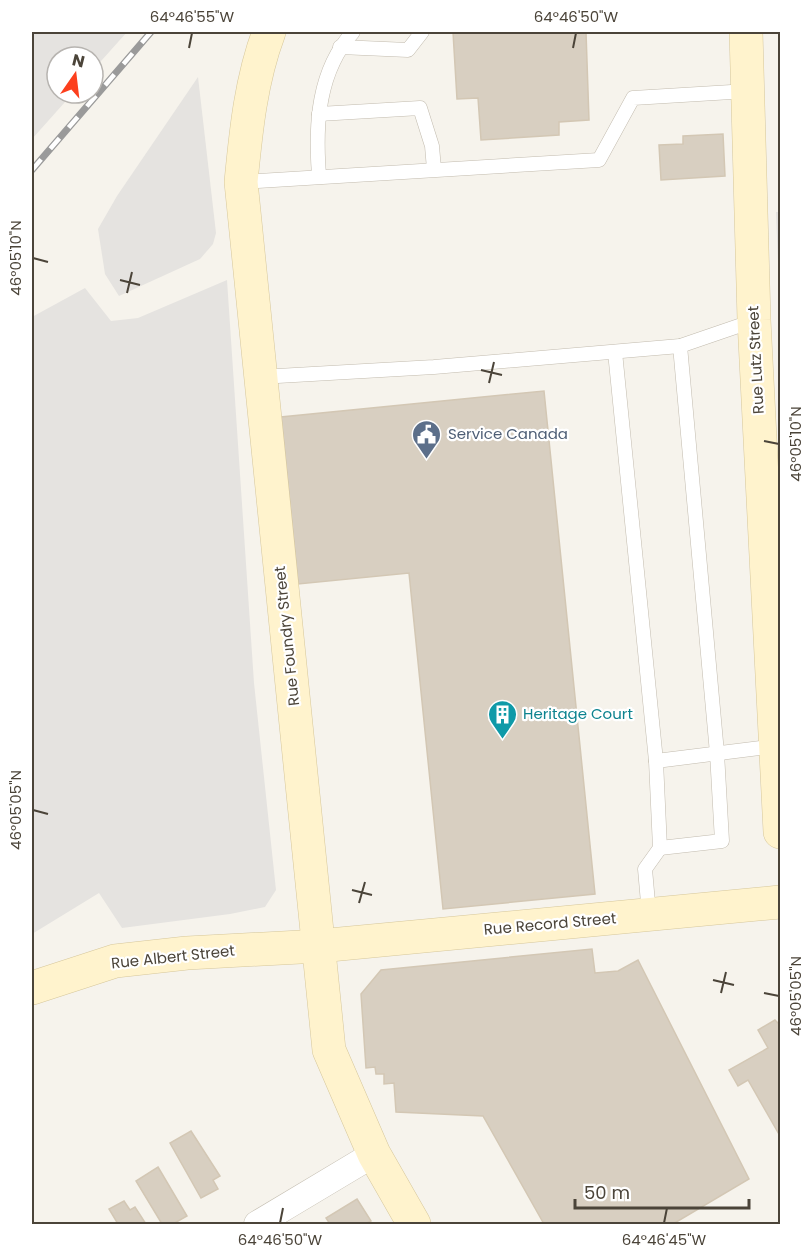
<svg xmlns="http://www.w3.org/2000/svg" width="812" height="1256" font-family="Poppins,sans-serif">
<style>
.parking{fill:#e5e3e0}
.building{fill:#d8cfc1;stroke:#d3c7b4;stroke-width:1.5}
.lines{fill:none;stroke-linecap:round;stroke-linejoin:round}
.lane-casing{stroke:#c2bbae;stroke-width:15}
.street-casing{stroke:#c2bbae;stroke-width:27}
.secondary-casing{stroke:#d6c79b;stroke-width:34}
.lane{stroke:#fff;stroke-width:14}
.street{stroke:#fff;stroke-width:26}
.secondary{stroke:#fff3cd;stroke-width:33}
.rail-casing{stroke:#9a9a9a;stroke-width:7}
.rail{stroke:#fff;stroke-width:4.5;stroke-dasharray:14;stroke-linecap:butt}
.ticks{fill:none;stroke:#4b4439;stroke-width:2}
.labels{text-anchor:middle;stroke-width:4.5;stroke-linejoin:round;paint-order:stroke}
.street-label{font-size:15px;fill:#4b4439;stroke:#fff}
.service-label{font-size:15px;fill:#4e5e75;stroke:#fff;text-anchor:start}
.culture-label{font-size:15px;fill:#0d838f;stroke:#fff;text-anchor:start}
.neatline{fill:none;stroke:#4b4439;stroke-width:2}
.ticks-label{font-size:15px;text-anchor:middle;fill:#4b4439}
</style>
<rect width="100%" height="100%" fill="#f6f3ec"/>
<g class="parking">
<path d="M32,32H127L93,70V57H57V93H73L32,139Z"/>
<path d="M198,77L216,233L213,244L200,259L119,296L105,274L98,229L117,196Z"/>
<path d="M776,212H780V261L778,262Z"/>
<path d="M227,280L254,683L276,890L265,907L230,914L122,928L99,893L32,934V317L85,288L111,321L138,318Z"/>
</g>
<g class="building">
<path d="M453,32H586L589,120L559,122V135L481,140L478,98L457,99Z"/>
<path d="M723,134L725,176L661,180L659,145L683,144V136Z"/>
<path d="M779,264H780V308Z"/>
<path d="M544,391L595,894L443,909L409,573L298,584L281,417Z"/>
<path d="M592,949L595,973L618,971L638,960L749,1179L673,1224H544L483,1116L396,1112L394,1083L384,1084V1074H376L375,1067L366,1068L361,994L381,970Z"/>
<path d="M775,1020L780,1025V1136L748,1080L738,1086L729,1070L768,1048L758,1030Z"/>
<path d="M191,1131L220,1176L213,1180L218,1189L201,1198L170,1143Z"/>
<path d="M158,1167L187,1216L173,1224H162L136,1181Z"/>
<path d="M357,1199L371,1221L365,1224H330L326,1218Z"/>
<path d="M124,1201L130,1210L135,1207L146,1224H118L109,1209Z"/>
</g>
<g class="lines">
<defs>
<g id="lane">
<path d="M340,47L408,50L422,32"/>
<path d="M319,114L420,108L432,146L434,169"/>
<path d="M319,175C315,124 318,71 353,32"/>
<path d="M241,182L599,160L633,98L748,91"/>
<path d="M615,352L656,761L660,848L645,869L649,914"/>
<path d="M260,377L434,367L680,346L753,321"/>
<path d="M656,761L776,746"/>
<path d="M660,848L722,841L717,753L680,346"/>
</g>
<path id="street" d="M257,1224L374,1154"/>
<g id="secondary">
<path d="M269,32C251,80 246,130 241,182L329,1050L374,1154L414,1224"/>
<path d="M746,32L754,320L780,832"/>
<path d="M32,988L115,961L187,953L319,946L780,902"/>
</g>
</defs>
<use href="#lane" class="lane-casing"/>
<use href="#street" class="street-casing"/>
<use href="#secondary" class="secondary-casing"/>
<use href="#lane" class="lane"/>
<use href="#street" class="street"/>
<use href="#secondary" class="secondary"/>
<defs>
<path id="rail" d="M32,170L151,32"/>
</defs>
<use href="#rail" class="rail-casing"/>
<use href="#rail" class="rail"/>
</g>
<path class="ticks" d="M189,48L192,33M573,48L576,33M33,258L48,262M120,280L140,285M127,293L132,272M481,370L502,375M489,383L494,362M764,441L779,444M33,810L48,814M352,890L372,895M359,903L365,882M713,980L734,985M721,993L726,972M764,993L779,996M280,1223L283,1208M664,1223L667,1208"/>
<defs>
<symbol id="civic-pin" viewBox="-11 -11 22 30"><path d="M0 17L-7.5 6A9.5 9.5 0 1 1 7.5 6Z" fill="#5c6f8a" stroke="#fff"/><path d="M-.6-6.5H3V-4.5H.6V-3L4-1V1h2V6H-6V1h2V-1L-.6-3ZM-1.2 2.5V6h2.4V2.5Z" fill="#fff"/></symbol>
<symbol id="building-pin" viewBox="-11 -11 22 30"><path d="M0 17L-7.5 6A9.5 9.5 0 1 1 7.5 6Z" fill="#0f9aa8" stroke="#fff"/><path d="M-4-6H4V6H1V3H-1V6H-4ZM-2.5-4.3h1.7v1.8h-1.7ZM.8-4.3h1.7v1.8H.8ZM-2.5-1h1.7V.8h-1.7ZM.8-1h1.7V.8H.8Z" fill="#fff"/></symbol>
</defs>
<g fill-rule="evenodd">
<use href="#civic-pin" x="410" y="418" width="33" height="45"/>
<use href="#building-pin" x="486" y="698" width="33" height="45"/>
</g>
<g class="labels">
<g class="street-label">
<text transform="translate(756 360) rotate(-93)" y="5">Rue Lutz Street</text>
<text transform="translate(287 636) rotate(-96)" y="5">Rue Foundry Street</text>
<text transform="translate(550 924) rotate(-5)" y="5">Rue Record Street</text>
<text transform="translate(173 957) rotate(-6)" y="5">Rue Albert Street</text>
</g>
<g class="service-label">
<text x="448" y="439">Service Canada</text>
</g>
<g class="culture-label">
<text x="523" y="719">Heritage Court</text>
</g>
</g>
<rect width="812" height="1256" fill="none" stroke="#ffffff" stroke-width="66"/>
<g transform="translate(75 75) rotate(14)"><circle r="28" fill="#ffffff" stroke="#b7b4b0" stroke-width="1.5"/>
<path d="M0-4.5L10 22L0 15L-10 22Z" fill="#fc3f1d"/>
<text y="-9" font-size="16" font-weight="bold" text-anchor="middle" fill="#4b4439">N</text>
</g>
<path d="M575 1199v9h174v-9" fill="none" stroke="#4b4439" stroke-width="3"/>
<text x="584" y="1199" font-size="18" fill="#4b4439" stroke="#ffffff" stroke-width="4.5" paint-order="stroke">50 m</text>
<rect x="33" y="33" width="746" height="1190" class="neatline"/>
<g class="ticks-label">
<text x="192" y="22">64°46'55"W</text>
<text x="576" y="22">64°46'50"W</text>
<text transform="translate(16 258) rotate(-90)" y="5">46°05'10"N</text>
<text transform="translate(796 444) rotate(-90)" y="5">46°05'10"N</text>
<text transform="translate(16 810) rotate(-90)" y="5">46°05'05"N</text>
<text transform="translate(796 996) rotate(-90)" y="5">46°05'05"N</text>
<text x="280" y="1245">64°46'50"W</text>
<text x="664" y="1245">64°46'45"W</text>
</g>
</svg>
